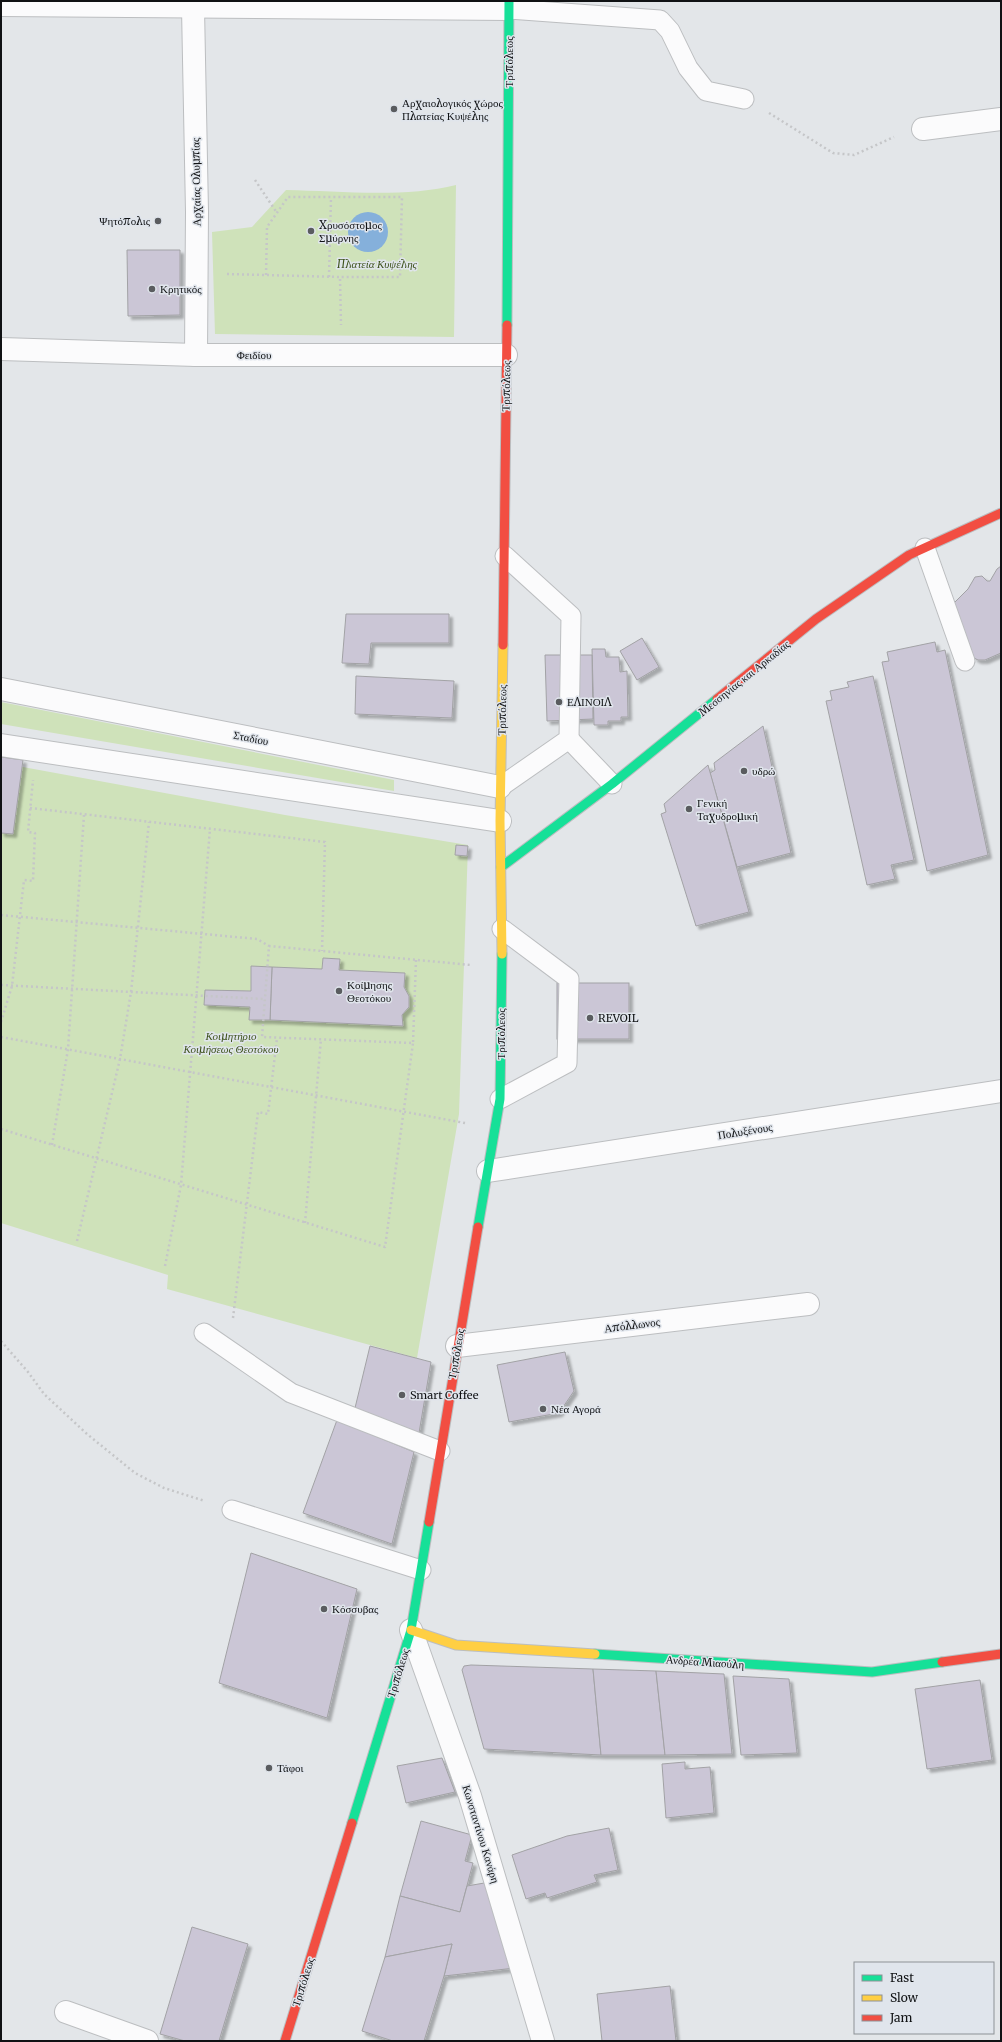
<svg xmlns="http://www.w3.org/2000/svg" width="1002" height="2042" font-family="Merriweather,serif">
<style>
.green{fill:#cfe2ba}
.water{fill:#85b0db}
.building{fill:#cbc6d6;stroke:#a2a2a5;filter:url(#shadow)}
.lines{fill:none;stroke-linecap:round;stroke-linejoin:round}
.lane-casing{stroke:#bcbec0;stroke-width:21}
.street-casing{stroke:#bcbec0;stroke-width:24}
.fast-casing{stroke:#bcbec0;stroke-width:11}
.slow-casing{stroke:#bcbec0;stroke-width:11}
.jam-casing{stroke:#bcbec0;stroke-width:11}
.path{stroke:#c5c6c8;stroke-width:2.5;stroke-dasharray:2 3;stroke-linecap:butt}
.lane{stroke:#fbfbfc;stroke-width:19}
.street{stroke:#fbfbfc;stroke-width:22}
.fast{stroke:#16e098;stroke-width:9}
.slow{stroke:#ffcf43;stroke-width:9}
.jam{stroke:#f24e42;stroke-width:9}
.poi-dot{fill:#5a5c5f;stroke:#e0e5ec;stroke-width:1.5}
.labels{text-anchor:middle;stroke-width:3;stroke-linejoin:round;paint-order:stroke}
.street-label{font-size:11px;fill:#101214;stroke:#e0e5ec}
.poi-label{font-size:11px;fill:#101214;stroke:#e0e5ec;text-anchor:start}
.park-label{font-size:11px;font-style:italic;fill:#3d521b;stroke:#e0e5ec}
</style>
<defs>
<filter id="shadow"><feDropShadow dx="3.5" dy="3.5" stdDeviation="1" flood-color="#0004"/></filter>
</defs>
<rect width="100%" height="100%" fill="#e3e6e9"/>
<g class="green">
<path d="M456,185L454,337L215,334L212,232L252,227L286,190C339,191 406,198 456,185Z"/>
<path d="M1,702L394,780V791L1,724Z"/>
<path d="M1,763L285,815L468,845L459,1114L417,1358L167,1289L168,1275L1,1223Z"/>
</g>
<circle class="water" cx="368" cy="232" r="20"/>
<g class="building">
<path d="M127,250H180V315L128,316Z"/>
<path d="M1001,566V653L985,660H978L974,658L954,603L968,589L975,577L982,576L987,581H990L997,569Z"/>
<path d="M346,614H449V643H371L369,664L342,663Z"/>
<path d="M642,638L659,667L637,680L620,651Z"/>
<path d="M935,642L937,652L945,650L988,855L927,871L882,662L889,661L887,652Z"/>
<path d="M592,649H605L606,657H619L620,672L627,671L628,717H621V721H608V725H594Z"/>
<path d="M545,655H592L593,719L547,721Z"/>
<path d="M356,676L454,681L452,718L355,714Z"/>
<path d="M873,676L914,860L891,865L895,879L867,885L826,701L832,700L830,691L849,687L847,682Z"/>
<path d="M763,726L791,853L737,867L710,773L715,770L714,763Z"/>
<path d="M1,757L23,760L13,834L1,833Z"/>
<path d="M708,765L749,912L696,926L661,814L666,812L664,804Z"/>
<path d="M456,845L468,846L467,856L455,855Z"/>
<path d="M323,958L340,959L339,970L405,973L404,987L409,996V1007L402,1015L403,1026L270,1020L272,967L322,969Z"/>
<path d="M251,966L272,967L270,1020H249L250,1007L204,1005L205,990L251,991Z"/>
<rect x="557" y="983" width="72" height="56"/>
<path d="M370,1346L431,1362L419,1433L355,1408Z"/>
<path d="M565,1352L574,1391L559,1413L509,1422L497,1365Z"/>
<path d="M337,1420L414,1452L392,1544L303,1513Z"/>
<path d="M251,1553L357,1589L327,1718L219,1683Z"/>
<path d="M471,1665L593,1669L601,1755L484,1749L462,1670L464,1666Z"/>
<path d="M593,1669L656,1671L665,1755H601Z"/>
<path d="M656,1671L724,1674L732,1754L665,1755Z"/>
<path d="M733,1676L789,1679L797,1753L741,1755Z"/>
<path d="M980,1680L992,1760L927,1769L915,1689Z"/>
<path d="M442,1758L455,1792L406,1803L397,1766Z"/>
<path d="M685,1762V1769L710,1767L714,1813L666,1818L662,1764Z"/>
<path d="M421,1821L472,1835L465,1861L473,1863L460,1912L400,1896Z"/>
<path d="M609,1828L618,1870L594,1875L597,1882L547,1898L545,1893L526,1899L512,1855L567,1836Z"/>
<path d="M490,1882L515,1968L444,1976L452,1944L385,1957L400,1896L460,1912L467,1886Z"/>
<path d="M192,1927L248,1944L219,2041H185L160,2034Z"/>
<path d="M452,1944L444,1976L424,2041H393L362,2031L385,1957Z"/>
<path d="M670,1986L676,2041H602L597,1994Z"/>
</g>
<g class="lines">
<defs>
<g id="lane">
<path d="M509,9L660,20L670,31L688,68L706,91L744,99"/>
<path d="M925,548L965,661"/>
<path d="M569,739L612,784"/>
<path d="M500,787L569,739L571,616L505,556"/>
<path d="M500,1099L567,1063L569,979L502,929"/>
<path d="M204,1333L291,1393L440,1451"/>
<path d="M232,1510L421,1570"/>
</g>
<g id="street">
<path d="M1,5L509,9"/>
<path d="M193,8L197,212L196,355"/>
<path d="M923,129L1001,119"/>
<path d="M1,349L196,355H506"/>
<path d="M1,689L500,787"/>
<path d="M1,745L500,821"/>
<path d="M488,1171L1001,1091"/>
<path d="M457,1346L808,1304"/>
<path d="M411,1630L470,1796L543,2041"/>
<path d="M66,2012L147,2041"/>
</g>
<g id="fast">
<path d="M507,325L509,1"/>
<path d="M501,867L612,784L717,699"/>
<path d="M478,1227L500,1099L502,954"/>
<path d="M595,1654L872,1672L942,1662"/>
<path d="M352,1823L411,1630L429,1522"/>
</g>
<g id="slow">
<path d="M502,954L500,821L503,645"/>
<path d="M411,1630L456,1645L595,1654"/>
</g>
<g id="jam">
<path d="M503,645L507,325"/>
<path d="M717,699L816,619L909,555L1001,513"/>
<path d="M429,1522L478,1227"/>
<path d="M942,1662L1001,1654"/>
<path d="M285,2041L352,1823"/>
</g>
</defs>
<use href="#lane" class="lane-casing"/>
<use href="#street" class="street-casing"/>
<use href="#fast" class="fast-casing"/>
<use href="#slow" class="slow-casing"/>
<use href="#jam" class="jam-casing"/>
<g class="path">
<path d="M769,113L833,153L854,155L894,137"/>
<path d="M255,180L277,213"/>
<path d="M227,274L340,277L341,325"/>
<path d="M266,275L267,227L288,197H402L400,277H340"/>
<path d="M329,277L331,198"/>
<path d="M30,808L325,842L322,951"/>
<path d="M1,915L257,939L269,946"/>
<path d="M416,960L413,1043L262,1037L269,946L471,965"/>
<path d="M1,985L264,999"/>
<path d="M1,1022L12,986L24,880L33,881L35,833L28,832L33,780"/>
<path d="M1,1037L465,1123"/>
<path d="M1,1129L385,1247L413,1043"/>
<path d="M52,1145L68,1049L84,815"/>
<path d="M305,1223L321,1039"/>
<path d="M77,1241L120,1059L131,992L149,822"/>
<path d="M165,1266L181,1185L210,829"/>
<path d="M233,1318L258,1112L268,1114L277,1038"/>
<path d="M1,1341L28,1372L44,1394L87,1434L135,1473L164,1488L205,1501"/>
</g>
<use href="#lane" class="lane"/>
<use href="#street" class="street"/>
<use href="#fast" class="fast"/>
<use href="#slow" class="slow"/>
<use href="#jam" class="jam"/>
</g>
<g class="poi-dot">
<circle cx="394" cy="109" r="4"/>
<circle cx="158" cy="221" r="4"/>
<circle cx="311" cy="231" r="4"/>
<circle cx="152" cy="289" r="4"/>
<circle cx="559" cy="702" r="4"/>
<circle cx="744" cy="771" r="4"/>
<circle cx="689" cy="809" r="4"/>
<circle cx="339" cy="991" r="4"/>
<circle cx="590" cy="1018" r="4"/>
<circle cx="402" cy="1395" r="4"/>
<circle cx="543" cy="1409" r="4"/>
<circle cx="324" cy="1609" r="4"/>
<circle cx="269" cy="1768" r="4"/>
</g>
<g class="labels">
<g class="street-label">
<text transform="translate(509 62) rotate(-90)" y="4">Τριπόλεως</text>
<text transform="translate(196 182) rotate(-91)" y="4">Αρχαίας Ολυμπίας</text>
<text x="254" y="359">Φειδίου</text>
<text transform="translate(506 386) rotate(-89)" y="4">Τριπόλεως</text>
<text transform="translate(744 678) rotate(-39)" y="4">Μεσσηνίας και Αρκαδίας</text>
<text transform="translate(502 710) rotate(-89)" y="4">Τριπόλεως</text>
<text transform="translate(251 738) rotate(11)" y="4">Σταδίου</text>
<text transform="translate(501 1034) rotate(-90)" y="4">Τριπόλεως</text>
<text transform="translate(745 1131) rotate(-9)" y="4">Πολυξένους</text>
<text transform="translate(632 1325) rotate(-7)" y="4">Απόλλωνος</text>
<text transform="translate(456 1354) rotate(-80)" y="4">Τριπόλεως</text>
<text transform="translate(705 1662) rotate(4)" y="4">Ανδρέα Μιαούλη</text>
<text transform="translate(398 1673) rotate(-73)" y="4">Τριπόλεως</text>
<text transform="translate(481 1834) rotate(73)" y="4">Κωνσταντίνου Κανάρη</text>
<text transform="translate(303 1982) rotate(-73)" y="4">Τριπόλεως</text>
</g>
<g class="poi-label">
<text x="402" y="107">Αρχαιολογικός χώρος<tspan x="402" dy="13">Πλατείας Κυψέλης</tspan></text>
<text x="150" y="225" text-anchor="end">Ψητόπολις</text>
<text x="319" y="229">Χρυσόστομος<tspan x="319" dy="13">Σμύρνης</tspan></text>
<text x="160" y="293">Κρητικός</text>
<text x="567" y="706">ΕΛΙΝΟΙΛ</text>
<text x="752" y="775">υδρώ</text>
<text x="697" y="807">Γενική<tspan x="697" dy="13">Ταχυδρομική</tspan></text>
<text x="347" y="989">Κοίμησης<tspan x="347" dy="13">Θεοτόκου</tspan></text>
<text x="598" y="1022">REVOIL</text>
<text x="410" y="1399">Smart Coffee</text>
<text x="551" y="1413">Νέα Αγορά</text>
<text x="332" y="1613">Κόσσυβας</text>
<text x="277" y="1772">Τάφοι</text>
</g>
<g class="park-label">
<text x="377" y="268">Πλατεία Κυψέλης</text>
<text x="231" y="1040">Κοιμητήριο<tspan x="231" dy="13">Κοιμήσεως Θεοτόκου</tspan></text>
</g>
</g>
<rect width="1002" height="2042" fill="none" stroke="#101214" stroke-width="4"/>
<rect x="854" y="1962" width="140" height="72" fill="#e0e5ec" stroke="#8d9196"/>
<rect x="862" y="1975" width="20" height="6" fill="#16e098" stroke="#8d9196"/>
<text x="890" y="1982" font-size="12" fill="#101214">Fast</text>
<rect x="862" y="1995" width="20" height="6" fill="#ffcf43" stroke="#8d9196"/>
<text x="890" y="2002" font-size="12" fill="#101214">Slow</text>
<rect x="862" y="2015" width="20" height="6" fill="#f24e42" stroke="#8d9196"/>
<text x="890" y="2022" font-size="12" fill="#101214">Jam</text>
</svg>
